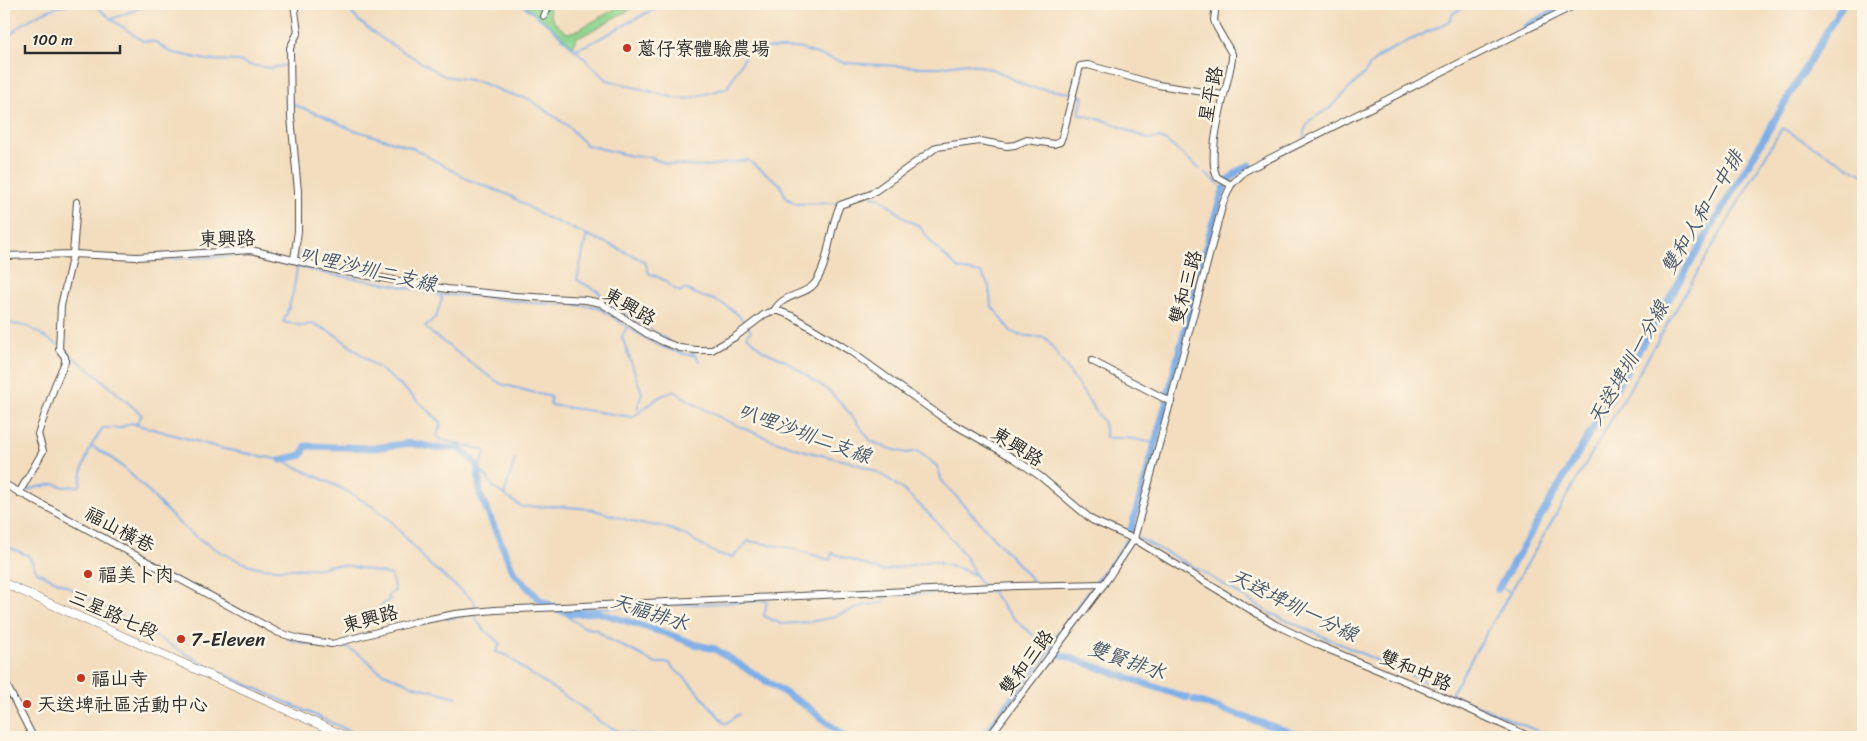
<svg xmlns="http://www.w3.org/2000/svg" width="1867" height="741" font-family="Sriracha,'LXGW WenKai TC',sans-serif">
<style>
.green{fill:#8dd48e;stroke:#5c805c}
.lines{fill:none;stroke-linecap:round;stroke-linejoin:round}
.stream{stroke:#7caee8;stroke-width:2}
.canal{stroke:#7caee8;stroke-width:7}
.minor-casing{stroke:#494641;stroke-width:8}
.major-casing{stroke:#494641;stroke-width:9}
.minor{stroke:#fff;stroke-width:6}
.major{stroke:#fff;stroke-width:8}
.poi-dot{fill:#c8321e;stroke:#fcf5e5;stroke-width:2}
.labels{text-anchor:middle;stroke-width:5;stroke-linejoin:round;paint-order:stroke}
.poi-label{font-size:19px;fill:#2b2b2b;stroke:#fcf5e5;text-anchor:start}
.street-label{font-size:19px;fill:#2b2b2b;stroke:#fcf5e5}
.water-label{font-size:20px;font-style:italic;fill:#47596d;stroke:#fcf5e5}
</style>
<rect width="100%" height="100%" fill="#fcf5e5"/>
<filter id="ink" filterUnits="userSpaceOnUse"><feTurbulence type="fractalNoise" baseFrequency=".02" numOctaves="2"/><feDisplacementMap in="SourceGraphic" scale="10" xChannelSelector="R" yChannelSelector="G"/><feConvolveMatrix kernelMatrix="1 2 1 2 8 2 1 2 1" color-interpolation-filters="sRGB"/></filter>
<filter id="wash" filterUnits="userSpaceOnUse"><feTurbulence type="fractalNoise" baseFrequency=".0096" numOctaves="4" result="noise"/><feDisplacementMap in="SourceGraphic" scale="20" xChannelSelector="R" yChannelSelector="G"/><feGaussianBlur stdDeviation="1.12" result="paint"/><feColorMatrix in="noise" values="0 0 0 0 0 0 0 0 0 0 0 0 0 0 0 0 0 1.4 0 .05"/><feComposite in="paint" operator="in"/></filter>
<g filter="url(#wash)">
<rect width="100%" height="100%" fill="#f3ddbe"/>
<path class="green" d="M523,4H533L541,10L550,4C548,20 557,24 567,33L576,31L624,4H640L582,36L576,37L574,47Z"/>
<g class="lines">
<g class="stream">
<path d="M94,4L111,19L143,41L156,42L170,52L207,60L239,61L249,65L270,68L288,65"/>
<path d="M335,4L348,9L360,22L384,40L444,76L477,81L509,94L529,99L568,126L586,145L631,156L649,157L668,164L701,167L748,160L780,184L786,198L797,204L840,203"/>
<path d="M521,4L551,27L607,80L675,98L687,99L727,88L748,51L761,48H798L845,63L917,67H940L967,63L995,70L1028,87L1071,93"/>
<path d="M1511,4L1512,6L1531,4"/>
<path d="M111,19L151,4"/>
<path d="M4,42C20,22 47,7 72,4"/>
<path d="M574,50L593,42L663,4"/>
<path d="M1075,94L1083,97L1079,114L1109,122L1148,139L1159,138L1165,140L1200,169"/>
<path d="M292,104L321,115L351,129L413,148L469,180L509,195L545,217L611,245L636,257L645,262L649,273L666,281L671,287L680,292L685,288C693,294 701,296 711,299C729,305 741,315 751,331L746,336L752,340L762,350L786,361L829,391L847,410L871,441L887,448L907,453L918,451L937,466L942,481L1035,583"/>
<path d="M1304,138V131L1310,120L1330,108L1363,75L1372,63L1382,54L1450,21L1453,13L1470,5L1478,4"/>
<path d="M1205,173L1219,184"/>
<path d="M294,180L295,210"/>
<path d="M871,196L879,197L906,219L919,226L935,247L959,269L981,273L989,286L991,305L1011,331L1018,335L1046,338L1104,423L1106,438H1128L1155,443"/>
<path d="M587,234L577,280L599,292L604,301"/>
<path d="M298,252C297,275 293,301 283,322L304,326L312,323L336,335L399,384L441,422L437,437L443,440L484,450L485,453L479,469L488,478L494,488L522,507L556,506L591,509L641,524L662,526L685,535L719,555L732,557L740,551L748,541L790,548L830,560L832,553L882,571L931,561L961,569L975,575"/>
<path d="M145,260L235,256L257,257L327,274L389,284L440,295L473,296L534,303L592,306L601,309C631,329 659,352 696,356"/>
<path d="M440,295L442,299L436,317L425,326L429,331L476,367L501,384L551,397L550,405L633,417L659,397L674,391C715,418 762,438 809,452C834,459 861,462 884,476C912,494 945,529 965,556C971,565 975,577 982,586"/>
<path d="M608,304L668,340"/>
<path d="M4,322L29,327L58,345"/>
<path d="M627,327L622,337L642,393L637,409"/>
<path d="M62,348L101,379L142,415L136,424"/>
<path d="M692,352L700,361"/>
<path d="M91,446L103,428H120L131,423L224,449L281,460L341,488L372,506L391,521L429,564L475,602C469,621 488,632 500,644L496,652L508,656L525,670L583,708L600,722L618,731L648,737"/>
<path d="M4,488L10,491"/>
<path d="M21,492L38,487L55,484L64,487L80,486L83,467L91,446C128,464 151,497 180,524C195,538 230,559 250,565C272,572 299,568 322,568C336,559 375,572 391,575L395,591L388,596L390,599L374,612L375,615L382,618L394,626"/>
<path d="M504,495L515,459"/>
<path d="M1138,538L1198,569L1270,613L1442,689"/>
<path d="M4,545L29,556L37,572L65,585L211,668L363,737"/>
<path d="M1496,588L1498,585L1510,592"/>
<path d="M1496,592L1498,589"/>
<path d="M632,607L767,601L764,616L781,624L809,622L829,618L866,605L884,603L883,596L992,591C1006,614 1026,630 1048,646"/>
<path d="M552,610L627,607"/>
<path d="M562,611L572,620L584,627L597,630L608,639L641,655L654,663H670C673,671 681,673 686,679C700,694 712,709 725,724L739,714"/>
<path d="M447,619L463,616"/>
<path d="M288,639L307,644L348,648L364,657L376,669L386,674L414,686L457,697"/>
<path d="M648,736L653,735L660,737"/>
<path d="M1551,737L1451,694L1782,128L1863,175"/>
</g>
<g class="canal">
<path d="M1525,27L1568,4"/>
<path d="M1228,181L1238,171L1250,165"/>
<path d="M1168,395L1211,228L1224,188"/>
<path d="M281,460L302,455L306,446L375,448L410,443L437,448H458L467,454L478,467L480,494L514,573L540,600L562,611L571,614L597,612L668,634L697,645L715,649L809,708L845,737"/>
<path d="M1130,533L1167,400"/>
<path d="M1099,581L1119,556L1128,542"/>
<path d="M1498,589L1843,4"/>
<path d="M1056,653L1187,698"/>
<path d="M1194,700L1304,737"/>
<path d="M983,737L1095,587"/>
</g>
</g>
</g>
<g filter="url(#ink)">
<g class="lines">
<defs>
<g id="minor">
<path d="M1216,4L1214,20L1216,26L1232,54V59C1228,86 1205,154 1217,177L1231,185"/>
<path d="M544,16L550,4"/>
<path d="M4,256L73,254L137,257L251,250L340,271L447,289L515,296L586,300L601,303L646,333L664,342L680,348L696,350H712L735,337L765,314L774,311H779L792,316L850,351L946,420L1015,459L1041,477L1092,520L1134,539L1276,625L1318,645L1433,693L1530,737"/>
<path d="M294,259L298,231V191L291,117L290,48L298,32L294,4"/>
<path d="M774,311C783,293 806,296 815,283C830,262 829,228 840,205L871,194L937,147L980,141L1007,146L1015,145L1027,140L1054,144L1060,142L1063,134L1080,66L1088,65L1158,85L1223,95"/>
<path d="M1092,361L1171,402"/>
<path d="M4,484L279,633L300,639L332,644L415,622L455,614L495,610L1017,586L1104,584"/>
<path d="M19,493L43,451L38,434L55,385L65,362V357L59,349L61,306L73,254L77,202"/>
<path d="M4,680L33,737"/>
<path d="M989,737L1104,584L1134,539L1223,203L1231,185L1245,171L1577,4"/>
</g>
<path id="major" d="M4,583L347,737"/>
</defs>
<use href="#minor" class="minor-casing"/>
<use href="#major" class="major-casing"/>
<use href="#minor" class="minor"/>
<use href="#major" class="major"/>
</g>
</g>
<g class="poi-dot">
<circle cx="627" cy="48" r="5"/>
<circle cx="88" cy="574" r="5"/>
<circle cx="181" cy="639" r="5"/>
<circle cx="81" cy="678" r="5"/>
<circle cx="27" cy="704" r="5"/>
</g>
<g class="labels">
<g class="poi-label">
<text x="637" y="55">蔥仔寮體驗農場</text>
<text x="98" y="581">福美卜肉</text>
<text x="191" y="646">7-Eleven</text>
<text x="91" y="685">福山寺</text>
<text x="37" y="711">天送埤社區活動中心</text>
</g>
<g class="street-label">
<text transform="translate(1210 94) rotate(-79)" y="7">星平路</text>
<text transform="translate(227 238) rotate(-1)" y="7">東興路</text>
<text transform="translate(1185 287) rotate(-75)" y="7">雙和三路</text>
<text transform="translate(630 306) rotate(30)" y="7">東興路</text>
<text transform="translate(1018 446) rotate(32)" y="7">東興路</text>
<text transform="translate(120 529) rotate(28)" y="7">福山橫巷</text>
<text transform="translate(114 614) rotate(24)" y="7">三星路七段</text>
<text transform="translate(370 618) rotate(-15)" y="7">東興路</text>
<text transform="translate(1026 662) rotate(-53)" y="7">雙和三路</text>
<text transform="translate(1416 670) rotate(23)" y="7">雙和中路</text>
</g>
<g class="water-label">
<text transform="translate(1702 212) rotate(-59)" y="7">雙和人和一中排</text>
<text transform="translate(368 269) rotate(13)" y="7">叭哩沙圳二支線</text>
<text transform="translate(1628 363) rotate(-60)" y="7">天送埤圳一分線</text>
<text transform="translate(805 433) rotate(20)" y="7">叭哩沙圳二支線</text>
<text transform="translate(1294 605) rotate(26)" y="7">天送埤圳一分線</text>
<text transform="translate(650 612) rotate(18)" y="7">天福排水</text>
<text transform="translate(1127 660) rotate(19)" y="7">雙賢排水</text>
</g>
</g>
<rect width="1867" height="741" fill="none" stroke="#fcf5e5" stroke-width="20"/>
<path d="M25 45v8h95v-8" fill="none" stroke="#2b2b2b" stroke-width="2.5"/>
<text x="32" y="45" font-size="15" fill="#2b2b2b" stroke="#fcf5e5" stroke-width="4" paint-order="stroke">100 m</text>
</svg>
